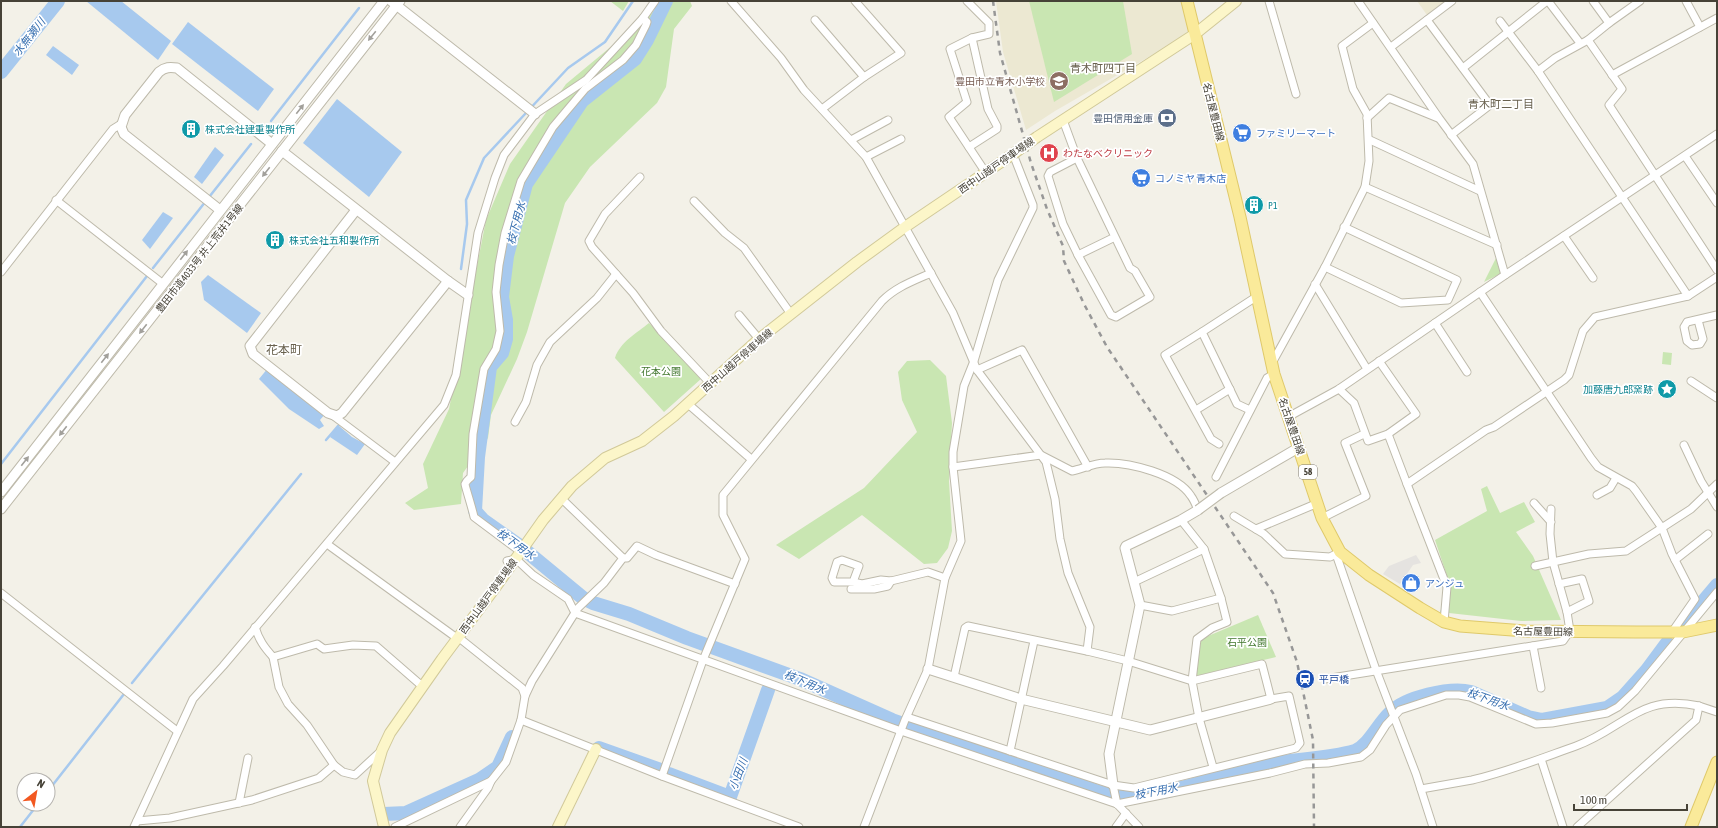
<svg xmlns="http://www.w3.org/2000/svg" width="1718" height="828" font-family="'Asap Condensed','Noto Sans JP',sans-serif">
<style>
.education{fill:#ece8d2}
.green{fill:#c9e6b2}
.parking{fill:#e5e3e0}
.water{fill:#a7c9ee}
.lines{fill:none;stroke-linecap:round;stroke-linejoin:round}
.stream{stroke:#a7c9ee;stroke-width:2.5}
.river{stroke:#a7c9ee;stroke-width:14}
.minor-casing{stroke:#bebaab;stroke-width:9}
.tertiary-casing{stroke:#bebaab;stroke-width:11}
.secondary-casing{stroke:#d1c999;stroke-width:12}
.primary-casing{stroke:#dfc96a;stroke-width:13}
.minor{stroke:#fff;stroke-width:7}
.tertiary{stroke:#fff;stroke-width:9}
.secondary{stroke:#fcf6c9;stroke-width:10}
.primary{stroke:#faea9a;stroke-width:11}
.rail{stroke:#979797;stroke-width:2.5;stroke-dasharray:5 5;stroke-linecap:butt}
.tertiary-bridge-casing{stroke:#bebaab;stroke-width:11;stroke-linecap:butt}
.secondary-bridge-casing{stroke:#d1c999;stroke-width:12;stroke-linecap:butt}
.tertiary-bridge{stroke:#fff;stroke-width:9}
.secondary-bridge{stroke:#fcf6c9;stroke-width:10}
.oneway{fill:#a2a09b}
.labels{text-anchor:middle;stroke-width:3.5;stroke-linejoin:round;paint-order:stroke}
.shield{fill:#fff;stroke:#7e7b73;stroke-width:1}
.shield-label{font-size:9px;font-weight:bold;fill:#464237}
.education-label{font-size:10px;fill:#785e54;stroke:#fff;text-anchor:end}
.street-label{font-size:10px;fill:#464237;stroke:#fff}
.service-label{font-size:10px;fill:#4e5e75;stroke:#fff;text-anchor:end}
.culture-label{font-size:10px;fill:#0d838f;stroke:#fff;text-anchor:start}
.shop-label{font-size:10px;fill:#366cbe;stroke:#fff;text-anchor:start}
.health-label{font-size:10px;fill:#be3a42;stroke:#fff;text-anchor:start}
.park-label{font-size:10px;fill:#40762c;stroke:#fff}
.transit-label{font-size:10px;fill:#164399;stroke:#fff;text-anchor:start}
.water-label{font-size:11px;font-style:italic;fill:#346daf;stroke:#fff}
.neighbourhood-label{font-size:11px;fill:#69614e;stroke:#fff}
.quarter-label{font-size:12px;fill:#69614e;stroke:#fff}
</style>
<rect width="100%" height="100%" fill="#f3f1e8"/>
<g class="education">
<path d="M996,1H1182L1189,29L1185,36L1055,111L1026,130L1003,52Z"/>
<path d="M1417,1H1446L1427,15Z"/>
</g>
<g class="green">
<path d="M610,1H629L623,11Z"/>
<path d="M666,1H690L692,6L674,29L666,87L657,103L590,167L565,203L527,332L517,359L491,415L488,438L463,473L461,504L414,510L405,503L428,488L423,464L449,409L486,220L510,164L566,84Z"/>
<path d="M1029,1H1123L1132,54L1054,102Z"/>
<path d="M1497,256L1502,273L1484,282Z"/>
<path d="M649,323L702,378L664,412L615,358C620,342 637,333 649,323Z"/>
<path d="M1663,352L1672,353L1671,365L1662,364Z"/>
<path d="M930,360L946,376L952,423L949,481L952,531L948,548L937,563L924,564L862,515L799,559L776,545L864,488L917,432L902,400L898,372L907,361Z"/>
<path d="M1487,486L1500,513L1524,502L1535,522L1516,532L1533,556L1561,620L1521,621L1440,612L1450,585L1435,540L1487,511L1481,489Z"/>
<path d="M1258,615L1276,657L1196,676L1201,639Z"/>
</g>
<path class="parking" d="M1416,555L1421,563L1413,565L1400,584L1383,574L1389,566Z"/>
<g class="water">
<path d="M86,1H121L171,41L158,60Z"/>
<path d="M188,22L274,89L258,111L172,44Z"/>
<path d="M53,46L79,65L72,75L46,55Z"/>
<path d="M337,99L402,152L369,197L303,143Z"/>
<path d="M215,147L224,155L202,184L194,177Z"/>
<path d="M163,212L173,218L150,249L142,240Z"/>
<path d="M208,275L261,313L247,333L204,300L201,282Z"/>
<path d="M268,368L325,414L320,420L324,426L319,429L289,409L259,379Z"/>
<path d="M338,425L352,437L365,444L357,455L330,437Z"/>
</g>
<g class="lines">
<g class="stream">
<path d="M271,121L359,8"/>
<path d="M153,268L251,144"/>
<path d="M461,269L467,224L466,200L484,158L568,68L605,42L633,1"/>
<path d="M326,440L338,426"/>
<path d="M1,464L147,276"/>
<path d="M132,683L301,474"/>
<path d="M48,791L124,694"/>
<path d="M20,827L38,804"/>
</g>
<g class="river">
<path d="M666,1L647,40L635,59L582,101L526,184L507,256L502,297L506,320V339L502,353L490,367L478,457L475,511L483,520L520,546L583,598L593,603L629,614L687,638L800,679L892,720L1099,792C1155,806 1213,775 1268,764C1296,759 1327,759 1355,751C1370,744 1378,724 1390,713C1405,697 1450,687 1471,692L1528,717L1542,720L1607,708L1623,697L1647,670L1667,643"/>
<path d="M1,72L58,1"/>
<path d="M1685,623L1717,585"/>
<path d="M599,748L661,770"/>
<path d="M669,774L730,797L768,690"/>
<path d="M384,814L406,813L479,780L498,767L512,737"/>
</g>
<defs>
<g id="minor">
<path d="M731,1L781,58L804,90L866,157L953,313L977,370L1046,462L1055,499L1060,539L1068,573L1090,627L1087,651"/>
<path d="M967,1L989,23V34L972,38L950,49L967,102L949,117L986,173"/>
<path d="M1269,1L1296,94"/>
<path d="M1358,1L1439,118L1473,164L1505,275"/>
<path d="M1548,1L1580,43"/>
<path d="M1593,1L1609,23"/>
<path d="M1686,1L1700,27"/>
<path d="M815,20L864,77"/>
<path d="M1427,20L1490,105L1451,135"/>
<path d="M1500,21L1538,71L1688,296"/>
<path d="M1588,40L1622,89L1609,105L1717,270"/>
<path d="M1391,47L1452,1"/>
<path d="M1463,68L1547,1"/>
<path d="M1538,71L1555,58L1588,40L1609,23L1640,1"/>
<path d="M1612,75L1717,18"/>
<path d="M822,109L864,77L901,53L855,1"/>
<path d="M1367,118L1389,98L1438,118"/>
<path d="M1063,120L1077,158L1130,268L1135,271L1150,297L1116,317L1111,315L1078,255L1115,237"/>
<path d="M851,140L888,120"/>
<path d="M1370,140L1480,191"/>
<path d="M969,147L997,129V126L988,109L972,38"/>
<path d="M1685,156L1717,203"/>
<path d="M866,157L901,139"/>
<path d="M1077,158L1050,172L1048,176L1063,224L1078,255"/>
<path d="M640,177L605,214L589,241L592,247L633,293L661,331L710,383"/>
<path d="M1365,187L1497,245"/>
<path d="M56,200L162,283"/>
<path d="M694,201L725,233L744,248L791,314"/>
<path d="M1564,236L1593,278"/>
<path d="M1325,267L1401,303L1448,300L1457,280L1344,227"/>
<path d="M1,272L113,129L121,124"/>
<path d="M1315,284L1367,369"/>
<path d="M1480,292L1591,458L1598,467L1632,486L1636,491L1662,528L1672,554L1695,599L1672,632"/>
<path d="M739,315L759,339"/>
<path d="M1698,320L1703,339L1700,344L1692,345L1687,341L1684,327L1687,322L1717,315"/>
<path d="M1435,323L1467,372"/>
<path d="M1202,332L1165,355L1211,439L1219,444"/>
<path d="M1272,363L1325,267L1365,187L1369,161L1367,114L1353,89L1342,46L1373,23"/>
<path d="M977,370L1022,350L1088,467"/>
<path d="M1691,381L1717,398"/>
<path d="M1339,389L1354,403L1368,441L1388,434L1416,414L1379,361"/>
<path d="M687,403L751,459"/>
<path d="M1196,410L1230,389"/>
<path d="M1250,410L1237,404L1202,332L1256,297"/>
<path d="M331,414L395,462"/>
<path d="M1288,417L1339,389L1505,275L1717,134"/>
<path d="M515,422L526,402L537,365L550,342L597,298L616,274"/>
<path d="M1388,434L1407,484L1486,430L1494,427L1564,380L1569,375L1583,331L1595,317L1688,296L1717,277"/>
<path d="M1684,445L1701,481L1717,507"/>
<path d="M953,467L1041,455L1072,471C1082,469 1094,463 1105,463C1129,462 1177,474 1191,496C1194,500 1196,505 1198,510"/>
<path d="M1216,477L1267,378L1274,374"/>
<path d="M1407,484L1447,587L1444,622"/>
<path d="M1597,495L1610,488L1616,478"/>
<path d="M562,499L623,558"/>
<path d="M1534,503L1551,522"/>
<path d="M1234,516L1264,534L1285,554L1330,557L1338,553"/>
<path d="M1322,518L1366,496L1345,443L1364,434"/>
<path d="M1256,529L1318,503"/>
<path d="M327,544L454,636L458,637L522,688L525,696"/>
<path d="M521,552L474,517C473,511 465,486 465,484C466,481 469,479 471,477L473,434L484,369L496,349L500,331L496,292L499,265L505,233L521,181L553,127L585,89L623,60L636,45L646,25L647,22L643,18"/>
<path d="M1336,554L1376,670L1416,774L1433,827"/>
<path d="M1675,560L1708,534"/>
<path d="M507,561L516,559L533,575L568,599L575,613L901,731L1117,804L1139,827"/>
<path d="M1535,566L1553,562L1550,534L1551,509"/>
<path d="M853,582H834L832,578L837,562L842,560L859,566L853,582L862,584L881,580L891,581L928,572L945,578"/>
<path d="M1134,582L1204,549"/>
<path d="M1559,584L1582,579L1589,601L1567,612"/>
<path d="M851,589H874L888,586L891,581"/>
<path d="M1,593L177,731"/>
<path d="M1140,605L1172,611L1221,598L1204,549L1181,520"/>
<path d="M255,627C259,640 264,647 273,657L317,644L324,649L353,645L376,646L422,686"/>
<path d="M1533,646L1541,688"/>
<path d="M273,657L279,687L288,704L307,725L334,765"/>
<path d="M1325,679L1563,641L1570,631L1567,612L1553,562L1589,554L1626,551L1691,509L1717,484"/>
<path d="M907,717L1113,785L1134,788L1296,748L1300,743L1289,696L1271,699L1262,664L1192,681L1128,661L1087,651L968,626L965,628L954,677"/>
<path d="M521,720L662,776L799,827"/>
<path d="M1010,751L1034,641"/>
<path d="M1541,759L1563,827"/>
<path d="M1213,767L1199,718L1192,681L1197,639L1212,628L1227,622L1221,598"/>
<path d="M662,776L703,660L745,559L723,515V495L882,301C896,287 913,281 931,273"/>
<path d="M1113,785L1117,804"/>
<path d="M1421,789C1438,786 1455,783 1472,780C1507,772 1542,758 1576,746C1625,728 1640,693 1699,706"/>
<path d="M239,803L248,758"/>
<path d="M1117,804L1270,773L1305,764L1328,763L1361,757L1370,750L1386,725L1400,710L1446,695H1459L1470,697L1536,724L1552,723L1607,713L1618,707L1635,691L1717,592"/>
<path d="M137,821L170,818L252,800L319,778L334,765L343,772L355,775L381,751"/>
<path d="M134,827L193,699L223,666L444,405L456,375L478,233L495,178L504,155L535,114L586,80L643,18L655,1"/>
<path d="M395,827L491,781L506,762L521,720L525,696L532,681L578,608L604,583L623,558H627L637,546L656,555L735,584"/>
<path d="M460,827L488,788L491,781"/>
<path d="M864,827L905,720L928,669L945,578L961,541L953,467V452L964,386L974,361L998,280L1033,208V205L1013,154"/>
<path d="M1116,827L1126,813"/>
<path d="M1577,827L1696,720L1699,706L1717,712"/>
</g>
<g id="tertiary">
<path d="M391,1L535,114"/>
<path d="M282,151L448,281L468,295"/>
<path d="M220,210L124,134L121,127L125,115L159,72C165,67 170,67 177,68L272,144"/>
<path d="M356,210L250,346L253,354L328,413L337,416L342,413L448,281"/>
<path d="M1,492L384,1"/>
<path d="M1221,493L1298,448"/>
<path d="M1,509L400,1"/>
<path d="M928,669L1021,699L1150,730L1271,699"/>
<path d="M1113,785L1109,754L1140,605L1125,548L1126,546L1181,520L1198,510"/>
</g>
<g id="secondary">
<path d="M1037,137L1195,34L1236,1"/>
<path d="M384,827L373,781L382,750L390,733L442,659L495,588L543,520L572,486L605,458L642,441L674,416L759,339L857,262L905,227L1013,154"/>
<path d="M558,827L596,749"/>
</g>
<g id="primary">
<path d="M1187,1L1240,217L1274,374L1322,518L1340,552L1369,575L1420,608L1444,622L1460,626L1525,631L1636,632H1683L1717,625"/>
<path d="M1691,827L1717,762"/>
</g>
</defs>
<use href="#minor" class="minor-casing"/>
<use href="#tertiary" class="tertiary-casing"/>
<use href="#secondary" class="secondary-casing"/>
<use href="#primary" class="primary-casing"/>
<use href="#minor" class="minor"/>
<use href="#tertiary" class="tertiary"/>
<use href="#secondary" class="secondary"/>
<use href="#primary" class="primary"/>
<path class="rail" d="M993,1L1000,53L1031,163L1047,209L1063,246L1064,261L1084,304L1107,347L1273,593L1297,662L1313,740L1314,827"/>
<defs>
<path id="tertiary-bridge" d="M1198,510L1221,493"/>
<path id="secondary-bridge" d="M1013,154L1037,137"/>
</defs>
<use href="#tertiary-bridge" class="tertiary-bridge-casing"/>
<use href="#secondary-bridge" class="secondary-bridge-casing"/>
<use href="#tertiary-bridge" class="tertiary-bridge"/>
<use href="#secondary-bridge" class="secondary-bridge"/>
</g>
<defs><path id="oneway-solid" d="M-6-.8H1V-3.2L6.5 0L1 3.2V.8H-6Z"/></defs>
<g class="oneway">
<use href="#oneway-solid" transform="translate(372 36) rotate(129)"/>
<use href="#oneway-solid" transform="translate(300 109) rotate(-52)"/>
<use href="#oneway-solid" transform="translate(266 172) rotate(128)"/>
<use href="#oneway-solid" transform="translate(184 255) rotate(-52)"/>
<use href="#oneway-solid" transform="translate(143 329) rotate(128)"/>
<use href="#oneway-solid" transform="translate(105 358) rotate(-52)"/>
<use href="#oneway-solid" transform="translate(63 431) rotate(128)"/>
<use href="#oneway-solid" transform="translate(25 461) rotate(-52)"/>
</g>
<defs>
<symbol id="school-disc" viewBox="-11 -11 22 22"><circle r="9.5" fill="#8d6e63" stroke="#fff"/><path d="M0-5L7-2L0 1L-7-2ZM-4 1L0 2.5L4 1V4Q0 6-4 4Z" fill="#fff"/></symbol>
<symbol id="bank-disc" viewBox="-11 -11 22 22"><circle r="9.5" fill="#5c6f8a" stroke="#fff"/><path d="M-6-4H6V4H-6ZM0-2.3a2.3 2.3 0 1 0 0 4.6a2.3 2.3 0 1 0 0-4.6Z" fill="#fff"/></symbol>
<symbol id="building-disc" viewBox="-11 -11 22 22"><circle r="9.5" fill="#0f9aa8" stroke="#fff"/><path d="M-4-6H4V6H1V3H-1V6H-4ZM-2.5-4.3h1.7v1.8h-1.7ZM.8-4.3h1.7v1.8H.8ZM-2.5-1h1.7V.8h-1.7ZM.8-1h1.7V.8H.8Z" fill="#fff"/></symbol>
<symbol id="supermarket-disc" viewBox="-11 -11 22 22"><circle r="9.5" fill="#3f7fe0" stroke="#fff"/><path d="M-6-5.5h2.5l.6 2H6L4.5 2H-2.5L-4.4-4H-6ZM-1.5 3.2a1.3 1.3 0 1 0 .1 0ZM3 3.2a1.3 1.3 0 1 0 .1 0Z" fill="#fff"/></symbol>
<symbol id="hospital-disc" viewBox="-11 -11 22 22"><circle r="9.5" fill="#e0444e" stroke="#fff"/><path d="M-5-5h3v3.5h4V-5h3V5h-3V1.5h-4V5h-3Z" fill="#fff"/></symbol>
<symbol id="sight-disc" viewBox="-11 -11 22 22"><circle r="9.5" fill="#0f9aa8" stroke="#fff"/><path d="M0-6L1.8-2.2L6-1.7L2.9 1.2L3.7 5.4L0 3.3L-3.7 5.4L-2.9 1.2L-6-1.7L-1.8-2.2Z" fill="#fff"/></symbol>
<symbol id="shop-disc" viewBox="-11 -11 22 22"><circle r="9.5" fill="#3f7fe0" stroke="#fff"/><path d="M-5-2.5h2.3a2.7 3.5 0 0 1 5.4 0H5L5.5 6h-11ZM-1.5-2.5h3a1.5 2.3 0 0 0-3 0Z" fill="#fff"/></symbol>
<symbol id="station-disc" viewBox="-11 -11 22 22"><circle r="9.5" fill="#1a4fb4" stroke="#fff"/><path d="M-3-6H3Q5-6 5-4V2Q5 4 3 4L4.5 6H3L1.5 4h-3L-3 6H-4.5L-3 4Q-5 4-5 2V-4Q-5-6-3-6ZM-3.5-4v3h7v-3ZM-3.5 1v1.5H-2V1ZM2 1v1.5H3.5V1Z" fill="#fff"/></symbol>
</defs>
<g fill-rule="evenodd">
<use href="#school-disc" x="1048" y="70" width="22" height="22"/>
<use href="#bank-disc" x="1156" y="107" width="22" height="22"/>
<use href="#building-disc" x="180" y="118" width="22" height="22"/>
<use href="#supermarket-disc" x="1231" y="122" width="22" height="22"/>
<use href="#hospital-disc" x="1038" y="142" width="22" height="22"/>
<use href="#supermarket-disc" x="1130" y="167" width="22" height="22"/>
<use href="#building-disc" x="1243" y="194" width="22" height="22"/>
<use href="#building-disc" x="264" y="229" width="22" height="22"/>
<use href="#sight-disc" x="1656" y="378" width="22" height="22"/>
<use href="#shop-disc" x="1400" y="572" width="22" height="22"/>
<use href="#station-disc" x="1294" y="668" width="22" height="22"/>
</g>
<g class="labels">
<rect class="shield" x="1299" y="465" width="18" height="14" rx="3"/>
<g class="shield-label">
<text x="1308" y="475">58</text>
</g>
<g class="education-label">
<text x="1045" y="85">豊田市立青木小学校</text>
</g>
<g class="street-label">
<text transform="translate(1214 112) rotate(76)" y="4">名古屋豊田線</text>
<text transform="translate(996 165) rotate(-35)" y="4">西中山越戸停車場線</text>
<text transform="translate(199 258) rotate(-52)" y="4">豊田市道4033号 井上荒井1号線</text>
<text transform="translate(737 360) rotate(-41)" y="4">西中山越戸停車場線</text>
<text transform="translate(1292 426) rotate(71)" y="4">名古屋豊田線</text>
<text transform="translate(488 596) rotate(-54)" y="4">西中山越戸停車場線</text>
<text transform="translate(1543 631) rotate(1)" y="4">名古屋豊田線</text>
</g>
<g class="service-label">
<text x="1153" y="122">豊田信用金庫</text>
</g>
<g class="culture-label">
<text x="205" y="133">株式会社建重製作所</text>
<text x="1268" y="209">P1</text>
<text x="289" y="244">株式会社五和製作所</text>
<text x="1653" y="393" text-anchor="end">加藤唐九郎窯跡</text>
</g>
<g class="shop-label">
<text x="1256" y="137">ファミリーマート</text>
<text x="1155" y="182">コノミヤ 青木店</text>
<text x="1425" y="587">アンジュ</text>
</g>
<g class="health-label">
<text x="1063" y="157">わたなべクリニック</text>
</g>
<g class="park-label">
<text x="661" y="375">花本公園</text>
<text x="1247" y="646">石平公園</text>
</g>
<g class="transit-label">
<text x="1319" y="683">平戸橋</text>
</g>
<g class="water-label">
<text transform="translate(29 37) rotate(-52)" y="4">水無瀬川</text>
<text transform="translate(516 223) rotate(-75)" y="4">枝下用水</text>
<text transform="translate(516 544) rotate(36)" y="4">枝下用水</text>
<text transform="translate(805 682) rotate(23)" y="4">枝下用水</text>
<text transform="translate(1488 699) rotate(20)" y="4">枝下用水</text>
<text transform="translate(738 774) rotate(-70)" y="4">小田川</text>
<text transform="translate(1156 791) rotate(-11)" y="4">枝下用水</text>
</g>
<g class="neighbourhood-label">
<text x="1103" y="72">青木町四丁目</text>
<text x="1501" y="108">青木町二丁目</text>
</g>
<g class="quarter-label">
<text x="284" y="354">花本町</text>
</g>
</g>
<rect width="1718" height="828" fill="none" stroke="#464237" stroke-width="4"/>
<g transform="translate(36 792) rotate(31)"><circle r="19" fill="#ffffff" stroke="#b5b3af"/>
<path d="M0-3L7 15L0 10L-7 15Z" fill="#f25821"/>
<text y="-6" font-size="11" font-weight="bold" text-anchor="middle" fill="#464237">N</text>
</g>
<path d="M1574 804v6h113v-6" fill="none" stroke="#464237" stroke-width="2"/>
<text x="1580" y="804" font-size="12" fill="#464237" stroke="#ffffff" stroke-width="3" paint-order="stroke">100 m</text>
</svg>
